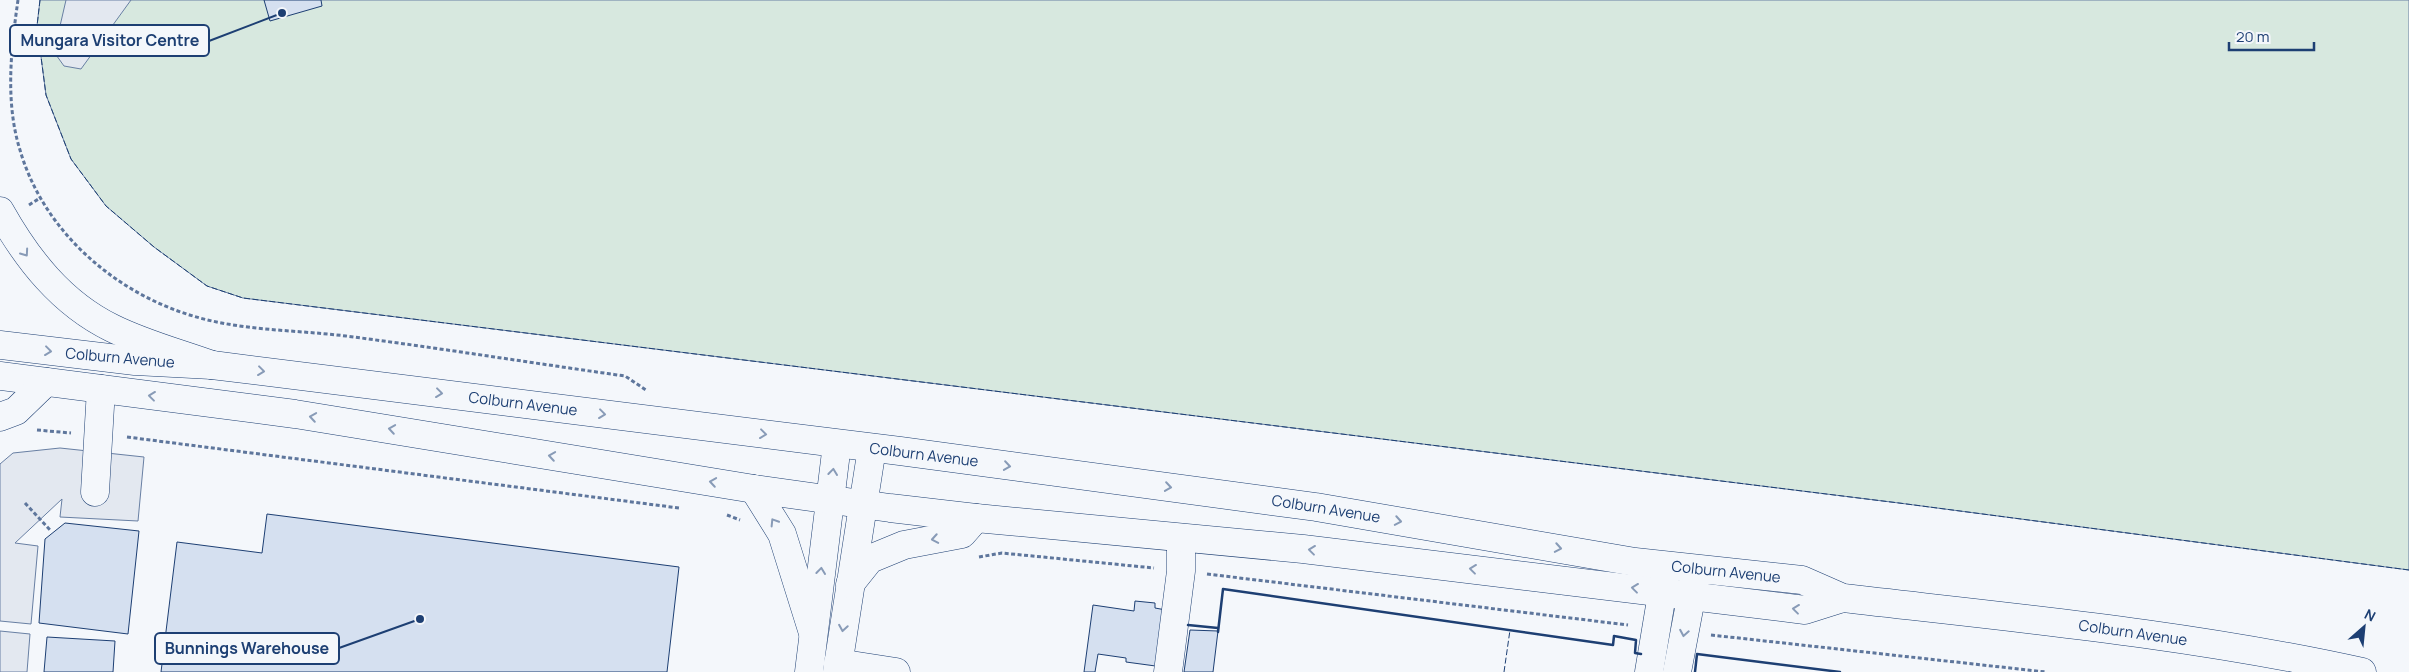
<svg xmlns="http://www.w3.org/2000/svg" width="2409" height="672" font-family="Manrope,sans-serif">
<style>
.green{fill:#d7e8df;stroke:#687fa3}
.parking{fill:#e3e8f0;stroke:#687fa3}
.building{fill:#d5e0f0;stroke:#1d3f73}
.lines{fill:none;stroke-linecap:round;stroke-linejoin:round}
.minor-casing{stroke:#1d3f73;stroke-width:29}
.major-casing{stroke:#1d3f73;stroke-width:29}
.highway-casing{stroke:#1d3f73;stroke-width:29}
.path{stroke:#5e769c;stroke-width:3;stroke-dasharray:4 2.5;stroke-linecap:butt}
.minor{stroke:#f4f7fb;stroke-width:28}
.major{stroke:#f4f7fb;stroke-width:28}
.highway{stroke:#f4f7fb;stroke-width:28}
.fence{stroke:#1d3f73;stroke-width:1;stroke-dasharray:6 2.5;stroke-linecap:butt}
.wall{stroke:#1d3f73;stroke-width:2.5}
.oneway{stroke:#889bb7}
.labels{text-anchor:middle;stroke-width:4;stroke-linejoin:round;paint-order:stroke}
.street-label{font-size:15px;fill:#1d3f73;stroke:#f4f7fb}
.leader{fill:none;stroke:#1d3f73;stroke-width:2}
.callout-dot{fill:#1d3f73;stroke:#f4f7fb;stroke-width:2}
.callout{fill:#f4f7fb;stroke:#1d3f73;stroke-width:2}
.callout-label{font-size:16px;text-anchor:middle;font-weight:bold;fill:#1d3f73}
</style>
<rect width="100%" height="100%" fill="#f4f7fb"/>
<path class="green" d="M40,0H2409V570L1899,503L243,298L207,286L154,247L106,206L71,159L46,95L37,26Z"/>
<g class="parking">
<path d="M66,0H131L81,69L64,66L54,52Z"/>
<path d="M60,448L144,457L138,521L60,517L62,499L15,543L38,546L31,624L0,621V464L13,453Z"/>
<path d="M0,631L30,634L27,672H0Z"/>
</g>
<g class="building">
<path d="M264,0H321L322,6L270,21Z"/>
<path d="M267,514L679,567L667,672H161L177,542L262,553Z"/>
<path d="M65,523L139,531L128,634L39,623L45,539Z"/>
<path d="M1135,601L1155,603V608L1166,610L1163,667L1126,662V658L1098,654L1095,672H1084L1093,605L1134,611Z"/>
<path d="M1190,630L1218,631L1213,672H1184Z"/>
<path d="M47,637L115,641L113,672H44Z"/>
</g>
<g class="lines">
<defs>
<g id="minor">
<path d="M95,492L101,389"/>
<path d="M838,663L896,672"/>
<path d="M809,672L837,444"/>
<path d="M837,672L872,448"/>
<path d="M1168,672L1181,571V538"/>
<path d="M1649,672L1666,570"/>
<path d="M1677,672L1696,572"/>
</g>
<g id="major">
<path d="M0,345L135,361L212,365L900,451L1316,507L1635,562L1802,580L1843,598C2016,618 2191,634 2362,672"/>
<path d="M0,376L295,414L754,489L890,508L976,518L1303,549L1805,610L1843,598"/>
<path d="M754,489L782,534L813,633"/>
<path d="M850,584L870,559L904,545L962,534L976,518"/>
</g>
<g id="highway">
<path d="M0,211C27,259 61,303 112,328C144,344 179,353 212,365"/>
<path d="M0,417L16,411L46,382"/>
</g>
</defs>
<use href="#minor" class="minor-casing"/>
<use href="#major" class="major-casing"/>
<use href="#highway" class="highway-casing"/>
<g class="path">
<path d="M18,0C11,49 5,102 20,150C44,233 118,296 200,318C248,331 297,330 346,336C439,348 532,363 625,376L646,390"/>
<path d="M29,205L40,198"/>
<path d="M37,430L71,433"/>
<path d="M127,437L679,508"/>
<path d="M25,503L50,530"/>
<path d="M727,515L740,520"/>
<path d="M979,557L1002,553L1154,568"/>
<path d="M1207,574L1628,625"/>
<path d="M1711,635L2046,672"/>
</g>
<use href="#minor" class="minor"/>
<use href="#major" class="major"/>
<use href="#highway" class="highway"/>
<g class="fence">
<path d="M40,0L37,26L46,95L71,159L106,206L154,247L207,286L243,298L1899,503L2409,570"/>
<path d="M1504,672L1510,630"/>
</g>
<g class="wall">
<path d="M1188,625L1218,628"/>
<path d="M1218,632L1223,589L1613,645L1614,636L1636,640L1635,653L1641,654"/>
<path d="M1695,672L1697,654L1840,672"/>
</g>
</g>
<defs><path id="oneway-chevron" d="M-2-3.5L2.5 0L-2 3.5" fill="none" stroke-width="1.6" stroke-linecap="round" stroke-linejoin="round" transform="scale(1.25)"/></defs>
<g class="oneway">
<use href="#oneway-chevron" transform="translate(25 253) rotate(55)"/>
<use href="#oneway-chevron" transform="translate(48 351) rotate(7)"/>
<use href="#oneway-chevron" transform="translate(261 371) rotate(7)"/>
<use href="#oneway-chevron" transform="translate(439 393) rotate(7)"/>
<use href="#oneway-chevron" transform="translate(152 396) rotate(-173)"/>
<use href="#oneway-chevron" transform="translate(602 414) rotate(7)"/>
<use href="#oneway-chevron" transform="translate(313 417) rotate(-171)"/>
<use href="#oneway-chevron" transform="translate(392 429) rotate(-171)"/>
<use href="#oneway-chevron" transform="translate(763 434) rotate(7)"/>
<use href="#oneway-chevron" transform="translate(552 456) rotate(-171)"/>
<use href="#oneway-chevron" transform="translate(1007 466) rotate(8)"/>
<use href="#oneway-chevron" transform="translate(833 472) rotate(-83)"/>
<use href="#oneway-chevron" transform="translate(713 482) rotate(-171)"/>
<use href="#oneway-chevron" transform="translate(1168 487) rotate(8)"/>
<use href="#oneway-chevron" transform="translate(1398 521) rotate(10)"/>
<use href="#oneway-chevron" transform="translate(774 522) rotate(-122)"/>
<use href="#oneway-chevron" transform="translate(935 539) rotate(170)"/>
<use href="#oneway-chevron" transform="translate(1558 548) rotate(10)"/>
<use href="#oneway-chevron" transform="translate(1312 550) rotate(-173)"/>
<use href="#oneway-chevron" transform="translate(1473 569) rotate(-173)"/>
<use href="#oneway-chevron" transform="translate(821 571) rotate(-83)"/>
<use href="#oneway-chevron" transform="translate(1635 588) rotate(-173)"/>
<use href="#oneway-chevron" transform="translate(1796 609) rotate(-173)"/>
<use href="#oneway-chevron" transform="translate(843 628) rotate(99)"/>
<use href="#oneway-chevron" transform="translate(1684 633) rotate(100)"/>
</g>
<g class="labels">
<g class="street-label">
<text transform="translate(120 358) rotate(5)" y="5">Colburn Avenue</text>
<text transform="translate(523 404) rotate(7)" y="5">Colburn Avenue</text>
<text transform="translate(924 455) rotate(7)" y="5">Colburn Avenue</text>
<text transform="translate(1326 509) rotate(9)" y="5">Colburn Avenue</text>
<text transform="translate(1726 572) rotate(6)" y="5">Colburn Avenue</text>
<text transform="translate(2133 633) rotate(8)" y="5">Colburn Avenue</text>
</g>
</g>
<path class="leader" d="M282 13L209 41M420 619L339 648"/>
<g class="callout-dot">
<circle cx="282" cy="13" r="5"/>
<circle cx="420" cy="619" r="5"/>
</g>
<g class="callout">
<rect x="10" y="25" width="199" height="31" rx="5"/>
<rect x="155" y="633" width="184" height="31" rx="5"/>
</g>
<g class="callout-label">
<text x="110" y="46">Mungara Visitor Centre</text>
<text x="247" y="654">Bunnings Warehouse</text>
</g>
<g transform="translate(2364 627) rotate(27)" stroke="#f4f7fb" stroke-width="4" paint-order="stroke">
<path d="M0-4L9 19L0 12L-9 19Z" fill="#1d3f73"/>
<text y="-8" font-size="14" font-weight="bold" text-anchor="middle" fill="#1d3f73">N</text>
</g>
<path d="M2229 42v8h85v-8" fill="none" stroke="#1d3f73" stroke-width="2.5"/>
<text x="2236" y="42" font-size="15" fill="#1d3f73" stroke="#f4f7fb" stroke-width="4" paint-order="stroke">20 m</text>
</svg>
